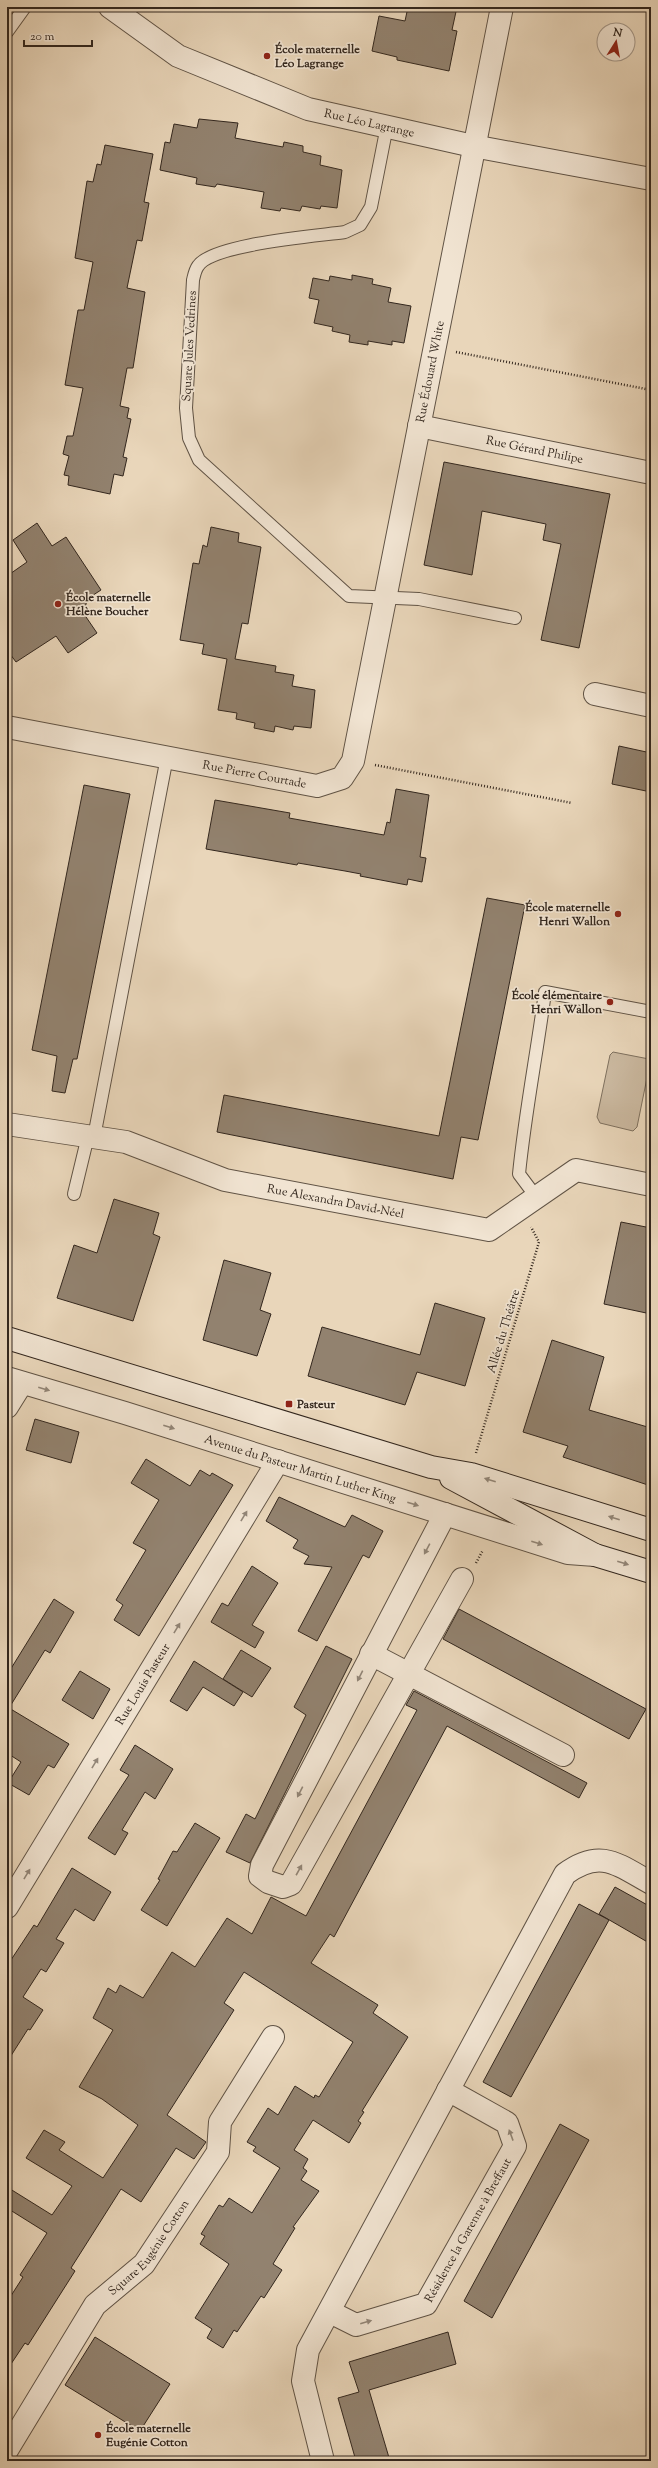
<svg xmlns="http://www.w3.org/2000/svg" width="658" height="2468" font-family="'Sorts Mill Goudy',serif">
<style>
.green{fill:#cab89f;stroke:#7e705e}
.building{fill:#92826f;stroke:#33271e}
.lines{fill:none;stroke-linecap:round;stroke-linejoin:round}
.lane-casing{stroke:#605345;stroke-width:14}
.street-casing{stroke:#605345;stroke-width:24}
.secondary-casing{stroke:#33271e;stroke-width:24}
.path{stroke:#33271e;stroke-width:2.5;stroke-dasharray:1 2;stroke-linecap:butt}
.lane{stroke:#f1e4d2;stroke-width:12}
.street{stroke:#f1e4d2;stroke-width:22}
.secondary{stroke:#f1e4d2;stroke-width:22}
.oneway{fill:#928678}
.poi-dot{fill:#8f2418;stroke:#f1e4d2;stroke-width:1.5}
.labels{text-anchor:middle;stroke-width:3.5;stroke-linejoin:round;paint-order:stroke}
.poi-label{font-size:12px;font-weight:bold;fill:#33271e;stroke:#f1e4d2;text-anchor:start}
.street-label{font-size:12px;fill:#33271e;stroke:#f1e4d2}
</style>
<rect width="100%" height="100%" fill="#e9d6ba"/>
<filter id="stains"><feTurbulence type="fractalNoise" baseFrequency=".005" numOctaves="4"/><feColorMatrix values="0 0 0 0 .2 0 0 0 0 .09 0 0 0 0 .02 0 0 0 .5 -.17"/></filter>
<radialGradient id="worn" r=".72"><stop offset=".6" stop-color="#630" stop-opacity="0"/><stop offset="1" stop-color="#630" stop-opacity=".3"/></radialGradient>
<path class="green" d="M613,1052L649,1059L650,1063L637,1127L633,1131L600,1123L597,1117L610,1055Z"/>
<g class="building">
<path d="M408,7H457L452,30L457,31L449,71L397,60V57L372,51L379,16L405,21Z"/>
<path d="M199,119L238,123L235,138L283,147L284,142L303,146V152L321,156L320,165L342,170L337,208L321,206L320,209L302,206L300,211L281,208L280,211L261,208L264,192L217,184L215,187L196,184L197,178L160,170L165,142L170,143L174,124L197,128Z"/>
<path d="M105,145L153,154L144,202L149,203L142,241L137,240L127,288L145,292L133,368H127L120,406L129,408L127,418L131,419L123,457L127,458L123,476L114,474L110,494L68,485L69,476L64,475L69,456L63,454L67,436H73L83,388L65,385L78,310H84L93,262L75,258L87,181L93,182L97,164L101,165Z"/>
<path d="M352,275L373,279L372,284L391,288L388,302L411,306L404,343L392,341V345L368,341V345L349,342L350,335L332,331L333,327L314,323L319,300L309,298L313,278L329,281L330,276L352,280Z"/>
<path d="M444,462L610,494L579,648L541,640L561,544L543,540L546,524L482,511L472,575L424,565Z"/>
<path d="M37,523L52,546L66,537L101,590L87,599L84,614L97,633L68,653L56,636L16,662L7,650V576L27,562L13,540Z"/>
<path d="M211,527L239,533L238,542L261,547L248,624L242,623L235,659L276,666L275,672L294,675L292,686L315,690L311,728L294,726L293,730L275,726L274,732L254,728L255,723L236,719L237,713L218,710L227,659L202,654L204,644L180,640L193,563L199,564L203,545L207,547Z"/>
<path d="M619,746L651,753V792L612,784Z"/>
<path d="M84,785L130,794L77,1059H73L65,1093L52,1091L57,1056L32,1050Z"/>
<path d="M396,789L429,795L420,857L426,858L422,882L408,879L407,885L360,876L361,874L345,871L298,863L297,865L206,849L215,800L290,813L289,818L384,835L387,822L390,823Z"/>
<path d="M487,898L525,905L478,1140L461,1137L453,1179L217,1132L224,1095L439,1136Z"/>
<path d="M114,1199L159,1213L153,1234L160,1237L133,1321L57,1298L74,1245L97,1253Z"/>
<path d="M621,1222L651,1228V1314L604,1304Z"/>
<path d="M224,1260L271,1273L260,1310L271,1314L257,1356L203,1340Z"/>
<path d="M435,1303L485,1318L465,1386L417,1372L405,1405L308,1376L322,1327L420,1355Z"/>
<path d="M552,1340L604,1357L589,1410L651,1428V1486L563,1457L568,1446L523,1432Z"/>
<path d="M35,1419L79,1432L71,1463L26,1450Z"/>
<path d="M146,1459L190,1486L200,1470L210,1476L212,1473L233,1485L139,1636L114,1620L123,1605L116,1600L146,1550L133,1543L159,1500L131,1483Z"/>
<path d="M279,1497L345,1527L352,1515L383,1531L369,1558L363,1555L317,1641L298,1631L332,1567L304,1564L309,1556L293,1548L298,1540L266,1521Z"/>
<path d="M252,1566L278,1583L252,1625L264,1632L255,1648L211,1622L222,1603L228,1606Z"/>
<path d="M54,1599L74,1612L50,1653L45,1650L9,1708L69,1744L54,1768L48,1765L29,1795L8,1783L21,1762L7,1753V1675Z"/>
<path d="M459,1609L646,1709L629,1739L443,1639Z"/>
<path d="M326,1646L352,1659L250,1863L226,1852L246,1814L255,1819L306,1715L294,1707Z"/>
<path d="M241,1650L271,1668L252,1697L223,1679Z"/>
<path d="M194,1661L243,1692L234,1706L203,1687L187,1711L170,1701Z"/>
<path d="M80,1671L110,1689L93,1719L62,1700Z"/>
<path d="M414,1691L587,1783L579,1798L447,1726L334,1937L330,1934L311,1963L378,2005L373,2013L408,2037L362,2111L364,2112L358,2121L361,2123L349,2143L313,2120L294,2150L308,2159L303,2168L307,2171L301,2180L319,2191L293,2227L295,2228L273,2264L282,2270L264,2298L261,2296L237,2332L234,2330L223,2348L207,2338L212,2329L195,2318L229,2264L200,2244L205,2236L201,2234L219,2205L223,2207L229,2198L252,2213L280,2168L253,2151L256,2147L247,2142L268,2108L278,2115L295,2086L314,2098L315,2095L319,2097L353,2042L244,1972L224,2003L234,2010L167,2115L206,2142L194,2159L176,2148L141,2202L121,2189L71,2268L75,2271L28,2345L25,2343L7,2370V2302L23,2277L20,2275L47,2233L7,2208V2187L52,2215L72,2186L26,2158L44,2130L65,2142L59,2150L103,2178L138,2125L102,2099L79,2087L113,2030L93,2018L108,1988L116,1993L120,1985L143,1998L172,1952L195,1967L227,1918L252,1934L271,1897L306,1916L417,1710L406,1705Z"/>
<path d="M135,1745L173,1769L155,1799L145,1792L122,1830L128,1833L115,1855L88,1838L129,1775L120,1770Z"/>
<path d="M195,1823L220,1838L167,1926L141,1910L160,1880L158,1879L173,1851L177,1852Z"/>
<path d="M72,1868L111,1892L94,1921L75,1909L56,1939L64,1943L46,1972L41,1969L23,1997L43,2010L30,2030L28,2029L7,2062V1966L34,1925L37,1927Z"/>
<path d="M615,1887L651,1907V1944L599,1914Z"/>
<path d="M579,1904L609,1920L511,2097L483,2082Z"/>
<path d="M560,2124L589,2140L492,2318L464,2301Z"/>
<path d="M448,2332L456,2364L369,2390L390,2461H356L338,2398L359,2392L349,2362Z"/>
<path d="M95,2337L170,2384L140,2431L65,2385Z"/>
</g>
<g class="lines">
<defs>
<g id="lane">
<path d="M7,32L25,7"/>
<path d="M387,126L371,207L360,225L345,232C317,236 212,244 198,266C195,270 194,276 193,280L186,408L189,438L199,460L349,596L419,599L515,618"/>
<path d="M94,1137L167,757"/>
<path d="M74,1194L88,1136"/>
<path d="M537,1198L519,1174C525,1113 537,1053 545,992L651,1012"/>
</g>
<g id="street">
<path id="s1" d="M110,7L178,56L308,109L473,146L651,179"/>
<path id="s2" d="M419,426L651,473"/>
<path d="M595,694L651,706"/>
<path id="s3" d="M7,727L317,786L342,778L353,761L502,7"/>
<path id="s4" d="M7,1124L126,1142L225,1180L489,1230L576,1170L651,1185"/>
<path id="s5" d="M7,1378L125,1413L568,1553L595,1555"/>
<path d="M7,1407L22,1383"/>
<path d="M445,1514L262,1865L260,1876L268,1882L283,1887L291,1884L462,1579"/>
<path d="M371,1654L563,1755"/>
<path id="s6" d="M7,1907L278,1461"/>
<path id="s7" d="M330,2312L356,2325L426,2304L515,2146L507,2123L448,2090"/>
<path id="s8" d="M7,2450L95,2305L144,2264L218,2152L220,2122L273,2037"/>
<path d="M323,2461L303,2381L308,2350L565,1874C600,1848 617,1864 651,1883"/>
</g>
<g id="secondary">
<path d="M7,1338L431,1467L471,1474L651,1530"/>
<path d="M451,1478L595,1555L651,1572"/>
</g>
</defs>
<use href="#lane" class="lane-casing"/>
<use href="#street" class="street-casing"/>
<use href="#secondary" class="secondary-casing"/>
<g class="path">
<path d="M456,352L651,390"/>
<path d="M649,389L651,377"/>
<path d="M375,765L572,803"/>
<path d="M476,1453L539,1242L531,1227"/>
<path d="M476,1563L483,1550"/>
</g>
<use href="#lane" class="lane"/>
<use href="#street" class="street"/>
<use href="#secondary" class="secondary"/>
</g>
<defs><path id="oneway-solid" d="M-6-.8H1V-3.2L6.5 0L1 3.2V.8H-6Z"/></defs>
<g class="oneway">
<use href="#oneway-solid" transform="translate(44 1389) rotate(16)"/>
<use href="#oneway-solid" transform="translate(169 1427) rotate(18)"/>
<use href="#oneway-solid" transform="translate(490 1480) rotate(-163)"/>
<use href="#oneway-solid" transform="translate(413 1504) rotate(18)"/>
<use href="#oneway-solid" transform="translate(244 1516) rotate(-59)"/>
<use href="#oneway-solid" transform="translate(614 1518) rotate(-162)"/>
<use href="#oneway-solid" transform="translate(537 1543) rotate(18)"/>
<use href="#oneway-solid" transform="translate(427 1549) rotate(118)"/>
<use href="#oneway-solid" transform="translate(623 1563) rotate(17)"/>
<use href="#oneway-solid" transform="translate(177 1628) rotate(-59)"/>
<use href="#oneway-solid" transform="translate(360 1676) rotate(117)"/>
<use href="#oneway-solid" transform="translate(95 1763) rotate(-59)"/>
<use href="#oneway-solid" transform="translate(300 1792) rotate(117)"/>
<use href="#oneway-solid" transform="translate(299 1870) rotate(-61)"/>
<use href="#oneway-solid" transform="translate(27 1874) rotate(-59)"/>
<use href="#oneway-solid" transform="translate(511 2135) rotate(-110)"/>
<use href="#oneway-solid" transform="translate(366 2322) rotate(-16)"/>
</g>
<g class="poi-dot">
<circle cx="267" cy="56" r="4"/>
<circle cx="58" cy="604" r="4"/>
<circle cx="618" cy="914" r="4"/>
<circle cx="610" cy="1002" r="4"/>
<rect x="285" y="1400" width="8" height="8" rx="2"/>
<circle cx="98" cy="2435" r="4"/>
</g>
<g class="labels">
<g class="poi-label">
<text x="275" y="53">École maternelle<tspan x="275" dy="14">Léo Lagrange</tspan></text>
<text x="66" y="601">École maternelle<tspan x="66" dy="14">Hélène Boucher</tspan></text>
<text x="610" y="911" text-anchor="end">École maternelle<tspan x="610" dy="14">Henri Wallon</tspan></text>
<text x="602" y="999" text-anchor="end">École élémentaire<tspan x="602" dy="14">Henri Wallon</tspan></text>
<text x="297" y="1408">Pasteur</text>
<text x="106" y="2432">École maternelle<tspan x="106" dy="14">Eugénie Cotton</tspan></text>
</g>
<g class="street-label">
<text dy="4" stroke="none"><textPath href="#s1" startOffset="287">Rue Léo Lagrange</textPath></text>
<text transform="translate(189 346) rotate(-87)" y="4">Square Jules Vedrines</text>
<text dy="4" stroke="none"><textPath href="#s3" startOffset="759">Rue Édouard White</textPath></text>
<text dy="4" stroke="none"><textPath href="#s2" startOffset="118">Rue Gérard Philipe</textPath></text>
<text dy="4" stroke="none"><textPath href="#s3" startOffset="252">Rue Pierre Courtade</textPath></text>
<text dy="4" stroke="none"><textPath href="#s4" startOffset="339">Rue Alexandra David-Néel</textPath></text>
<text transform="translate(503 1331) rotate(-73)" y="4">Allée du Théâtre</text>
<text dy="4" stroke="none"><textPath href="#s5" startOffset="307">Avenue du Pasteur Martin Luther King</textPath></text>
<text dy="4" stroke="none"><textPath href="#s6" startOffset="261">Rue Louis Pasteur</textPath></text>
<text dy="4" stroke="none"><textPath href="#s7" startOffset="187">Résidence la Garenne à Breffaut</textPath></text>
<text dy="4" stroke="none"><textPath href="#s8" startOffset="249">Square Eugénie Cotton</textPath></text>
</g>
</g>
<rect width="658" height="2468" fill="none" stroke="#e9d6ba" stroke-width="24"/>
<rect x="8" y="8" width="642" height="2452" fill="none" stroke="#33271e" stroke-width="2"/>
<rect x="12" y="12" width="634" height="2444" fill="none" stroke="#33271e"/>
<g transform="translate(616 42) rotate(11)"><circle r="19" fill="#f1e4d2" stroke="#a5988a"/>
<path d="M0-3L7 15L0 10L-7 15Z" fill="#8f2418"/>
<text y="-6" font-size="11" font-weight="bold" text-anchor="middle" fill="#33271e">N</text>
</g>
<path d="M24 40v6h68v-6" fill="none" stroke="#33271e" stroke-width="2"/>
<text x="30" y="40" font-size="12" fill="#33271e" stroke="#f1e4d2" stroke-width="3" paint-order="stroke">20 m</text>
<rect width="100%" height="100%" filter="url(#stains)"/>
<rect width="100%" height="100%" fill="url(#worn)"/>
</svg>
